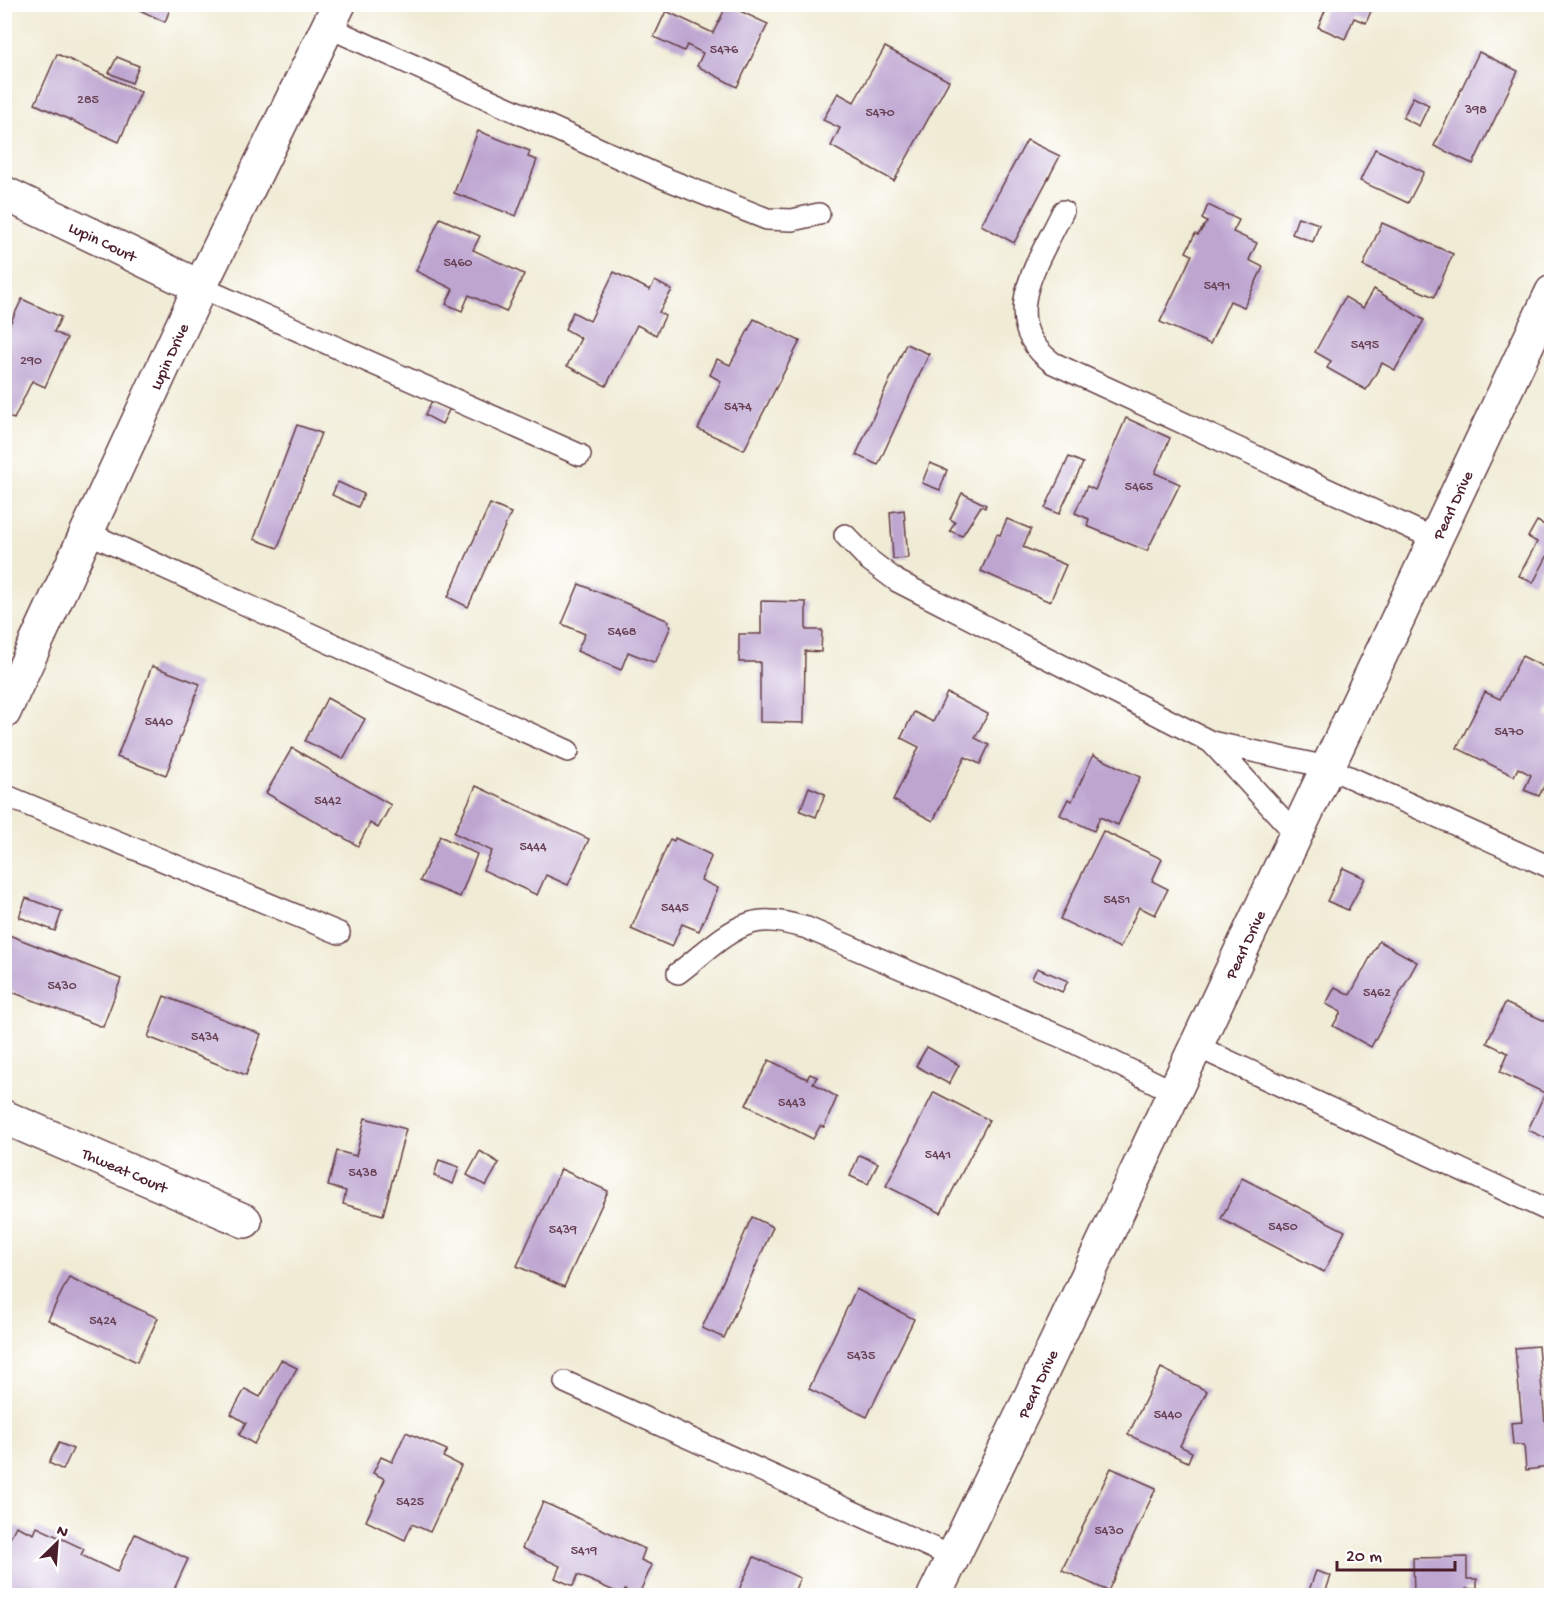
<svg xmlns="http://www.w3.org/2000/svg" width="1556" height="1600" font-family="'Gochi Hand',sans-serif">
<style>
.building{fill:#bda5d0}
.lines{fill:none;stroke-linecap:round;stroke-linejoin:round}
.service-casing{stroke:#633e44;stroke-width:24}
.minor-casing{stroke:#633e44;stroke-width:36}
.tertiary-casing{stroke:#633e44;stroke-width:36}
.service{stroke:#fff;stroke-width:21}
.minor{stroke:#fff;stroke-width:33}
.tertiary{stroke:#fff;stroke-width:33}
.labels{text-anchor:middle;stroke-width:4.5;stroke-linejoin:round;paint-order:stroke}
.number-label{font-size:14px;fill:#674054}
.street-label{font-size:16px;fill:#4a1f2b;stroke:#fff}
</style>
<rect width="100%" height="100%" fill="#fff"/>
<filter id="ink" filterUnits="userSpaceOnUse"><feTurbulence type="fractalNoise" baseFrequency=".0167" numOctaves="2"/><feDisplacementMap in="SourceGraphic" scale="12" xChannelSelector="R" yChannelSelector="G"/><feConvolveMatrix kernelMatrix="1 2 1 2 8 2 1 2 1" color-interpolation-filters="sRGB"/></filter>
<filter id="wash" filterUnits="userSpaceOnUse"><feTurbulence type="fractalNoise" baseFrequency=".008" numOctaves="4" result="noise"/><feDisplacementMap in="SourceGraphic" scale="24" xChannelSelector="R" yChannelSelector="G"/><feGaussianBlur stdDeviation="1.35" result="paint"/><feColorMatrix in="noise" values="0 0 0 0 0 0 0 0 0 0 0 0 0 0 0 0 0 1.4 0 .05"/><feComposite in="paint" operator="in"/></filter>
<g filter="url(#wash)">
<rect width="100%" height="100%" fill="#f0ebd4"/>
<g id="blocks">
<g class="building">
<path d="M127,4H172L165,22Z"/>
<path d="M1323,4H1374L1366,23L1354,18L1345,39L1318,27L1327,6Z"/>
<path d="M727,5L768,24L737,87L697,66L703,53L687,45L684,51L654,37L666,11L713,33Z"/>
<path d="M885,47L949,81L894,181L831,146L840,128L823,120L838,93L854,102Z"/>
<path d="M1479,52L1518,71L1473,164L1434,146Z"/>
<path d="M57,54L141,92L119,142L35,104Z"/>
<path d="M117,57L139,66L132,83L109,73Z"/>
<path d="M1413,97L1429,105L1419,126L1403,118Z"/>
<path d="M478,131L530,151L528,157L537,160L516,216L454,193Z"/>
<path d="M1027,140L1060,156L1014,243L981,225Z"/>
<path d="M1375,149L1424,172L1408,203L1360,181Z"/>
<path d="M1208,205L1239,220L1233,232L1257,243L1249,260L1263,267L1244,307L1230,301L1210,344L1160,322L1192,255L1186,252L1195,234L1198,235L1207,222L1202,219Z"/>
<path d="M1298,217L1319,224L1313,242L1292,234Z"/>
<path d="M440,218L480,236L473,250L524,274L506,312L469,295L462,311L446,304L453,289L416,271Z"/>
<path d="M1382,223L1453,254L1434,297L1363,266Z"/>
<path d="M614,272L650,290L655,281L672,290L659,312L665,316L656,335L637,325L606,386L567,366L581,338L565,329L573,312L590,321Z"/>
<path d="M1374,289L1424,320L1395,370L1382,363L1366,390L1327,368L1331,361L1315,352L1345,297L1363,308Z"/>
<path d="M22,299L61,317L54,332L67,338L45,387L32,381L14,419L4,415V336Z"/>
<path d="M754,319L800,341L744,450L698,429L721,381L710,375L717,359L730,365Z"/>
<path d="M906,344L929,354L878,465L856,455Z"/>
<path d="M433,399L450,408L442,424L425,415Z"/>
<path d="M1126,418L1170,438L1155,473L1180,484L1147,551L1087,526L1089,519L1075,513L1087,486L1095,490Z"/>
<path d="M297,425L321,433L278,548L254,539Z"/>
<path d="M1069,457L1083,463L1059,514L1045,508Z"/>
<path d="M930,463L947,470L940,490L922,483Z"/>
<path d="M338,482L364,494L358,507L332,495Z"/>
<path d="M962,493L986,505L985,508L981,506L962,536L950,531L955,522L950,519Z"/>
<path d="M490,504L511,513L468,607L448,597Z"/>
<path d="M904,510L908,558L893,559L890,512Z"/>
<path d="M1007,519L1031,529L1023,547L1066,565L1050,602L981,571L997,534L1000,535Z"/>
<path d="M1537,521L1552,529V547L1533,583L1519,576L1537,542L1528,537Z"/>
<path d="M579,584L669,621L668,624L671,626L656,661L653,662L628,652L621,670L577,651L585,634L562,624Z"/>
<path d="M761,601L806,602V630H822L821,652L805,651L804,723L760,722V662H739V634H761Z"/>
<path d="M1522,656L1552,671V704L1546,715L1552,719V741L1547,750L1552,752V770L1539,796L1524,790L1531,775L1518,768L1514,776L1457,748L1485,692L1500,699Z"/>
<path d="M152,666L200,684L166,775L117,757Z"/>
<path d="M947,693L988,714L975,738L989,745L980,764L965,757L933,821L893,800L919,747L901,738L914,712L933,722Z"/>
<path d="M327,698L365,719L343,759L305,741Z"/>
<path d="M292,748L391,805L378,828L370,823L358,846L266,793Z"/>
<path d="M1093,755L1140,777L1118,825L1100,817L1094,831L1060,815L1068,799L1072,801Z"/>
<path d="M476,786L589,839L568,885L546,875L537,895L483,870L492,851L454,833Z"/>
<path d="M809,787L825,794L816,817L800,811Z"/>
<path d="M1103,831L1162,859L1152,881L1168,889L1155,915L1139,907L1120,948L1060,919Z"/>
<path d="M440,836L477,854L460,897L420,881Z"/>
<path d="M675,838L709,854L711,857L701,880L718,888L699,931L682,924L672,947L631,929L670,839L674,841Z"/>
<path d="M1343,868L1365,878L1348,910L1327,901Z"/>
<path d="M26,898L62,911L55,931L19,917Z"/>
<path d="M9,935L121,979L103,1027L4,989V946Z"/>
<path d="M1379,941L1417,962L1371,1047L1333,1026L1341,1012L1326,1004L1335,987L1350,995Z"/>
<path d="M1037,968L1068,981L1062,992L1032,978Z"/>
<path d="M164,996L261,1034L246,1075L148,1037Z"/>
<path d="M1505,1003L1552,1024V1141L1528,1130L1545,1093L1500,1072L1508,1053L1487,1043Z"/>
<path d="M927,1047L959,1065L949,1084L916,1066Z"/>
<path d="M769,1060L807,1079L810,1074L817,1077L813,1083L837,1097L824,1127L820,1126L813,1139L746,1105Z"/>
<path d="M934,1092L989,1120L941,1213L886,1186Z"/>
<path d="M365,1118L406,1129L383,1215L343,1204L346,1191L328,1186L337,1151L356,1156Z"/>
<path d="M480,1151L499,1163L486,1186L467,1175Z"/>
<path d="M859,1155L878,1163L868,1184L850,1176Z"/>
<path d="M439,1160L459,1167L453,1184L434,1176Z"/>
<path d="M561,1169L608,1191L564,1287L517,1266Z"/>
<path d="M1242,1178L1345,1231L1324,1272L1221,1219Z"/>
<path d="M752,1217L773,1227L724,1338L702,1328Z"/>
<path d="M69,1277L158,1318L137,1362L48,1320Z"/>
<path d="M856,1289L914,1319L867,1417L809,1389Z"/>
<path d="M1538,1346L1549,1467L1526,1470L1524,1445H1513L1511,1423L1522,1422L1515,1348Z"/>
<path d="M281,1360L297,1368L254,1444L239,1435L246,1423L231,1414L245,1389L260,1397Z"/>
<path d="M1161,1368L1207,1391L1180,1446L1192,1452L1188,1462L1128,1435Z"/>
<path d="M406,1432L447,1450L443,1457L461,1466L430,1532L412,1524L405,1540L366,1521L385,1479L373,1473L381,1457L392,1462Z"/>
<path d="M59,1443L73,1449L63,1470L49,1463Z"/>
<path d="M1111,1468L1156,1488L1108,1591L1062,1570Z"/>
<path d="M543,1502L645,1549L641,1560L652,1565L638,1596L625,1590L623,1595L578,1575L573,1586L555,1578L560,1566L522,1548Z"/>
<path d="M16,1526L34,1534L37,1527L84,1549L81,1555L117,1572L135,1534L188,1559L171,1596H4V1550Z"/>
<path d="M754,1557L800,1578L792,1596H736Z"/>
<path d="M1467,1557V1579H1477V1589H1466V1596H1414L1413,1558Z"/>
<path d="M1316,1571L1331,1576L1324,1596H1307Z"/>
</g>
</g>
</g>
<g filter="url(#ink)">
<use href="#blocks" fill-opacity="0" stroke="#633e44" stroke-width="1.5"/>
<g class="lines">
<defs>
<g id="service">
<path d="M328,27L664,178L767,219L792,220L819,214"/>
<path d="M1063,211C1040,260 994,320 1053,363L1435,539"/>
<path d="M200,287L580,455"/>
<path d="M86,532L568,751"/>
<path d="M845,535L869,560L897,581L1211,742"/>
<path d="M4,795L339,933"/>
<path d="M1296,834L1211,742L1327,767L1552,868"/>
<path d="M678,973C700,957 725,931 751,923C769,917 790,924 807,928L1071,1041L1174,1092"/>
<path d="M1196,1046L1552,1212"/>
<path d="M565,1382L953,1557"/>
</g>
<g id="minor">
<path id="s1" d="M4,193L200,287"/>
<path id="s2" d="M4,1117L245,1221"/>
<path id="s3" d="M934,1596L1027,1404L1552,292"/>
</g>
<g id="tertiary">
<path id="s4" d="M4,712L200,287L339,4"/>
</g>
</defs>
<use href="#service" class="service-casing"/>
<use href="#minor" class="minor-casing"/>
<use href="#tertiary" class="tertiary-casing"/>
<use href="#service" class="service"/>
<use href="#minor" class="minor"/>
<use href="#tertiary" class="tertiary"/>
</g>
</g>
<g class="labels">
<g class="number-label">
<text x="724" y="53">5476</text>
<text x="88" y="103">285</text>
<text x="1476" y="113">398</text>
<text x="880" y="116">5470</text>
<text x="458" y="266">5460</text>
<text x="1217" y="289">5491</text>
<text x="1365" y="348">5495</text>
<text x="31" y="364">290</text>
<text x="738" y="410">5474</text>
<text x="1139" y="490">5465</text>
<text x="622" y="635">5468</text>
<text x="159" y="725">5440</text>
<text x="1509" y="735">5470</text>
<text x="328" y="804">5442</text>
<text x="533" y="850">5444</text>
<text x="1117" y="903">5451</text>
<text x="675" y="911">5445</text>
<text x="62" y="989">5430</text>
<text x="1377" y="996">5462</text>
<text x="205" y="1040">5434</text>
<text x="792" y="1106">5443</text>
<text x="938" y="1158">5441</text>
<text x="363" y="1176">5438</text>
<text x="1283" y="1230">5450</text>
<text x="563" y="1233">5439</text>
<text x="103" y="1324">5424</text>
<text x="861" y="1359">5435</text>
<text x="1168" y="1418">5440</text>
<text x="410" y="1505">5425</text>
<text x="1109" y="1534">5430</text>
<text x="584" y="1554">5419</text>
</g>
<g class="street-label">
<text dy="6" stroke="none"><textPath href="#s1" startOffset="110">Lupin Court</textPath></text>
<text dy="6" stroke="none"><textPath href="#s4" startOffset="392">Lupin Drive</textPath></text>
<text dy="6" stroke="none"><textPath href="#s3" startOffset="1208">Pearl Drive</textPath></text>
<text dy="6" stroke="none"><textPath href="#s3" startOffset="722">Pearl Drive</textPath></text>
<text dy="6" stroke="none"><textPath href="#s2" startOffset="132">Thweat Court</textPath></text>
<text dy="6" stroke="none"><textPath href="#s3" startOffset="236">Pearl Drive</textPath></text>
</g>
</g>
<rect width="1556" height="1600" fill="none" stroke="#fff" stroke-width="24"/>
<g transform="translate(57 1543) rotate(25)" stroke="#ffffff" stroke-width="4.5" paint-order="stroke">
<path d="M0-4.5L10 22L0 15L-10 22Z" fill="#4a1f2b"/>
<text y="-9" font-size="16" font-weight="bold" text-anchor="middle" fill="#4a1f2b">N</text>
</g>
<path d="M1337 1561v9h118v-9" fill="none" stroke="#4a1f2b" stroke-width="3"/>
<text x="1346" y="1561" font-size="18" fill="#4a1f2b" stroke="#ffffff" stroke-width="4.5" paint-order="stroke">20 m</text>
</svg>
